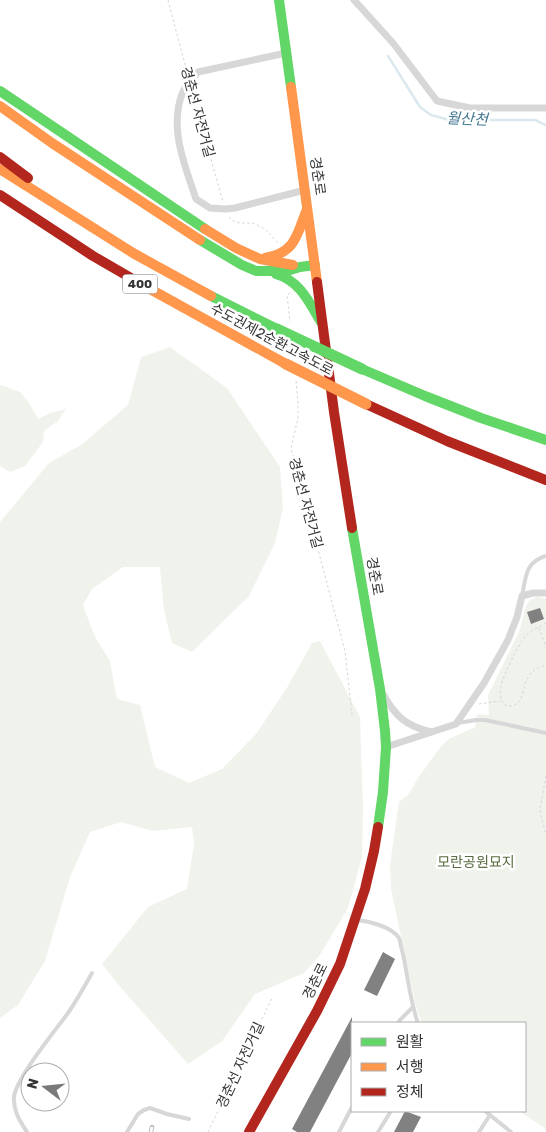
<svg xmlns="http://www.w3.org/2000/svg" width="546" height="1132" font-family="Rubik,'Noto Sans KR',sans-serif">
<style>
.green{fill:#f0f3ec}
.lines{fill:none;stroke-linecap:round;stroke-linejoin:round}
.stream{stroke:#dbe9ef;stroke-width:2.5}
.building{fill:#818181}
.path{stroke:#d5d5d5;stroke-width:1;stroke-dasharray:2.5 2.5;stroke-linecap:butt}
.lane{stroke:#d7d7d7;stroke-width:4}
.street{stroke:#d7d7d7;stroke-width:7}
.fast{stroke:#63d668;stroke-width:10}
.slow{stroke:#ff974d;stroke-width:10}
.jam{stroke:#b3261e;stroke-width:10}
.rail-casing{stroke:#bebebe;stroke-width:4.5}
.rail{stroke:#fff;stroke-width:2.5;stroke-dasharray:8;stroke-linecap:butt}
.fast-bridge{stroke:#63d668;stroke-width:11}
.slow-bridge{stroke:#ff974d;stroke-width:11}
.labels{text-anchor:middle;stroke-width:5;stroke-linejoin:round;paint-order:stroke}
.shield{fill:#fff;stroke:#707070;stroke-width:1}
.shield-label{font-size:12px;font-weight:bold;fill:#333}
.street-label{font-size:14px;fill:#333;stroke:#fff}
.park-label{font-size:14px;fill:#596d42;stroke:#fff}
.water-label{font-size:15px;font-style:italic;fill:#457991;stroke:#fff}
</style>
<rect width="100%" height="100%" fill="#fff"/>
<g class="green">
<path d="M170,347L227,388L280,467L283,508L275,543L249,596L192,652L172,643L164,610L160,567H123L92,589L83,605L94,635L110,661L117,699L140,705L155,767L189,783L222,769L256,734L288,686L312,643L320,641L360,717L363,807L362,857L348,908L320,955L304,973L255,994L222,1041L188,1064L122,989L102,964L148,907L187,889L194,844L192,827L153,831L121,822L90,832L70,877L45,961L18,1005L0,1018V522L49,463L81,445L128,405L141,357Z"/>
<path d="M1,385L20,392L29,403L38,419L50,413L66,409L58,421L44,431L43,442L25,466L10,472L0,466V386Z"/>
<path d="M537,597L546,599V1129L519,1111H525V1023H422L416,1007L391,889L390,865L399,802L409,794L418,778L442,745L449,739L475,727L477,714L489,715L488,695L519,632L526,606L530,600Z"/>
</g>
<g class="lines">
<path class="stream" d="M388,56L420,107L431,115L449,120H535L546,125"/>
</g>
<g class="building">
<path d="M540,608L544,619L531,624L527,612Z"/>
<path d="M383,952L395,959L377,996L364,990Z"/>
<path d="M352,1017V1053L310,1132H297L292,1129Z"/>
<path d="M405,1111L421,1117L413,1132H394Z"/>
</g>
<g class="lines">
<g class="path">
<path d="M168,0L187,72"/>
<path d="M192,92L223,202"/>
<path d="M229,217C238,228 248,219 259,226C267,229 272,237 278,243"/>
<path d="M290,293L287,295L290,322"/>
<path d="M296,381L298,401V418L291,448L345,651L352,715"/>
<path d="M546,623C539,628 530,629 524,638C518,646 503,676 501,686C500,691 500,697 502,701C504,705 507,707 512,706C531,701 515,673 546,665"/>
<path d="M539,628L546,647"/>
<path d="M479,704L500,701"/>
<path d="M546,776L540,809L541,816L546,834"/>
<path d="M208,1132L272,998"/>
</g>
<g class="lane">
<path d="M522,596C526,577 525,562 546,556"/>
<path d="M458,723L476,720H485L546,733"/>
<path d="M357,920C369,921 392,927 399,938C401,943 401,949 403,954C408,977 410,1001 418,1023"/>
<path d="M398,1023L400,1020L412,1008"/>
<path d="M485,1111L511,1132"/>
<path d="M27,1132C20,1121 13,1111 14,1097C16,1078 55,1031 68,1013C77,1000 84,987 92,973"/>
<path d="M127,1132L138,1114L144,1110L150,1108L167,1114L189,1119"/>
<path d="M339,1132L352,1107"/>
<path d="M378,1132L391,1111"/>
<path d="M479,1132L490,1115"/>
</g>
<g class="street">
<path d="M354,0L393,43L437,101L470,108H546"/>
<path d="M286,53L198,72C193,79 185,86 182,94C169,129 185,166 196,199L210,208L226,209L235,208L305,190"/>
<path d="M383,694C395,716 406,726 431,732"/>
<path d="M386,747L456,724L484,683L508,640L517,617L522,596L533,593H546"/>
</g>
<g class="fast">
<path d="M279,0L291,87"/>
<path d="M0,91L205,229"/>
<path d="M200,240L242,265L256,271H287L300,267L315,265"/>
<path d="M276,274C300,281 309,302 321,322"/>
<path d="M211,296L277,329"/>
<path d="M362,369L425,396L481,418L546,440"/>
<path d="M352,528L380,689L385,731L386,747L383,792L378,827"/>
</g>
<g class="slow">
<path d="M291,87L317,282"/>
<path d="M0,106L52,143L200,240"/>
<path d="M0,169L133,253L211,296"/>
<path d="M205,229L236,248L260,259L293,265"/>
<path d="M265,258C296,253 297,234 307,209"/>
<path d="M150,289L286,364"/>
</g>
<g class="jam">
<path d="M0,157L28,178"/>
<path d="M0,195L93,256L150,289"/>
<path d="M317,282L334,412L352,528"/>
<path d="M366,404L447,441L546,480"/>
<path d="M249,1132L317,1011L340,964L365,889L374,851L378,827"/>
</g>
<defs>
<path id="rail" d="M151,1132L152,1127"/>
</defs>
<use href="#rail" class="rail-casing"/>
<use href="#rail" class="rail"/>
<path class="fast-bridge" d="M277,329L362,369"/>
<path class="slow-bridge" d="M286,364L366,404"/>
</g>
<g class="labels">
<rect class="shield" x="122.5" y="274.5" width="35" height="19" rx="4"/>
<g class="shield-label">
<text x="140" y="288">400</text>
</g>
<g class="street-label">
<text transform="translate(198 112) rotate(75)" y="5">경춘선 자전거길</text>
<text transform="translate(318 176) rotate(82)" y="5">경춘로</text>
<text transform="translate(272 339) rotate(28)" y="5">수도권제2순환고속도로</text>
<text transform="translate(306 503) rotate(75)" y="5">경춘선 자전거길</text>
<text transform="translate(375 576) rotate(80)" y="5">경춘로</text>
<text transform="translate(315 981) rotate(-64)" y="5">경춘로</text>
<text transform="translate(240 1065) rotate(-65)" y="5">경춘선 자전거길</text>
</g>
<g class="park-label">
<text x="476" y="867">모란공원묘지</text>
</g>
<g class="water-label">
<text transform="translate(467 119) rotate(3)" y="5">월산천</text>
</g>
</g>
<rect x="351" y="1022" width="175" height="90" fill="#ffffff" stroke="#adadad"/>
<rect x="361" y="1038" width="25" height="8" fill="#63d668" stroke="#adadad"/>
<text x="396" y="1047" font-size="15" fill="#333333">원활</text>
<rect x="361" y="1063" width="25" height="8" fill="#ff974d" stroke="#adadad"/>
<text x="396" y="1072" font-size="15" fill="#333333">서행</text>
<rect x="361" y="1088" width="25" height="8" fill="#b3261e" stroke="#adadad"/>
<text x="396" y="1097" font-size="15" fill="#333333">정체</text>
<g transform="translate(45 1087) rotate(286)"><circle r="24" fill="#ffffff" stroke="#adadad"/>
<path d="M0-4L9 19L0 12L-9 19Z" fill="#7a7a7a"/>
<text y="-8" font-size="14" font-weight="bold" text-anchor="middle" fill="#333333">N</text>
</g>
</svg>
